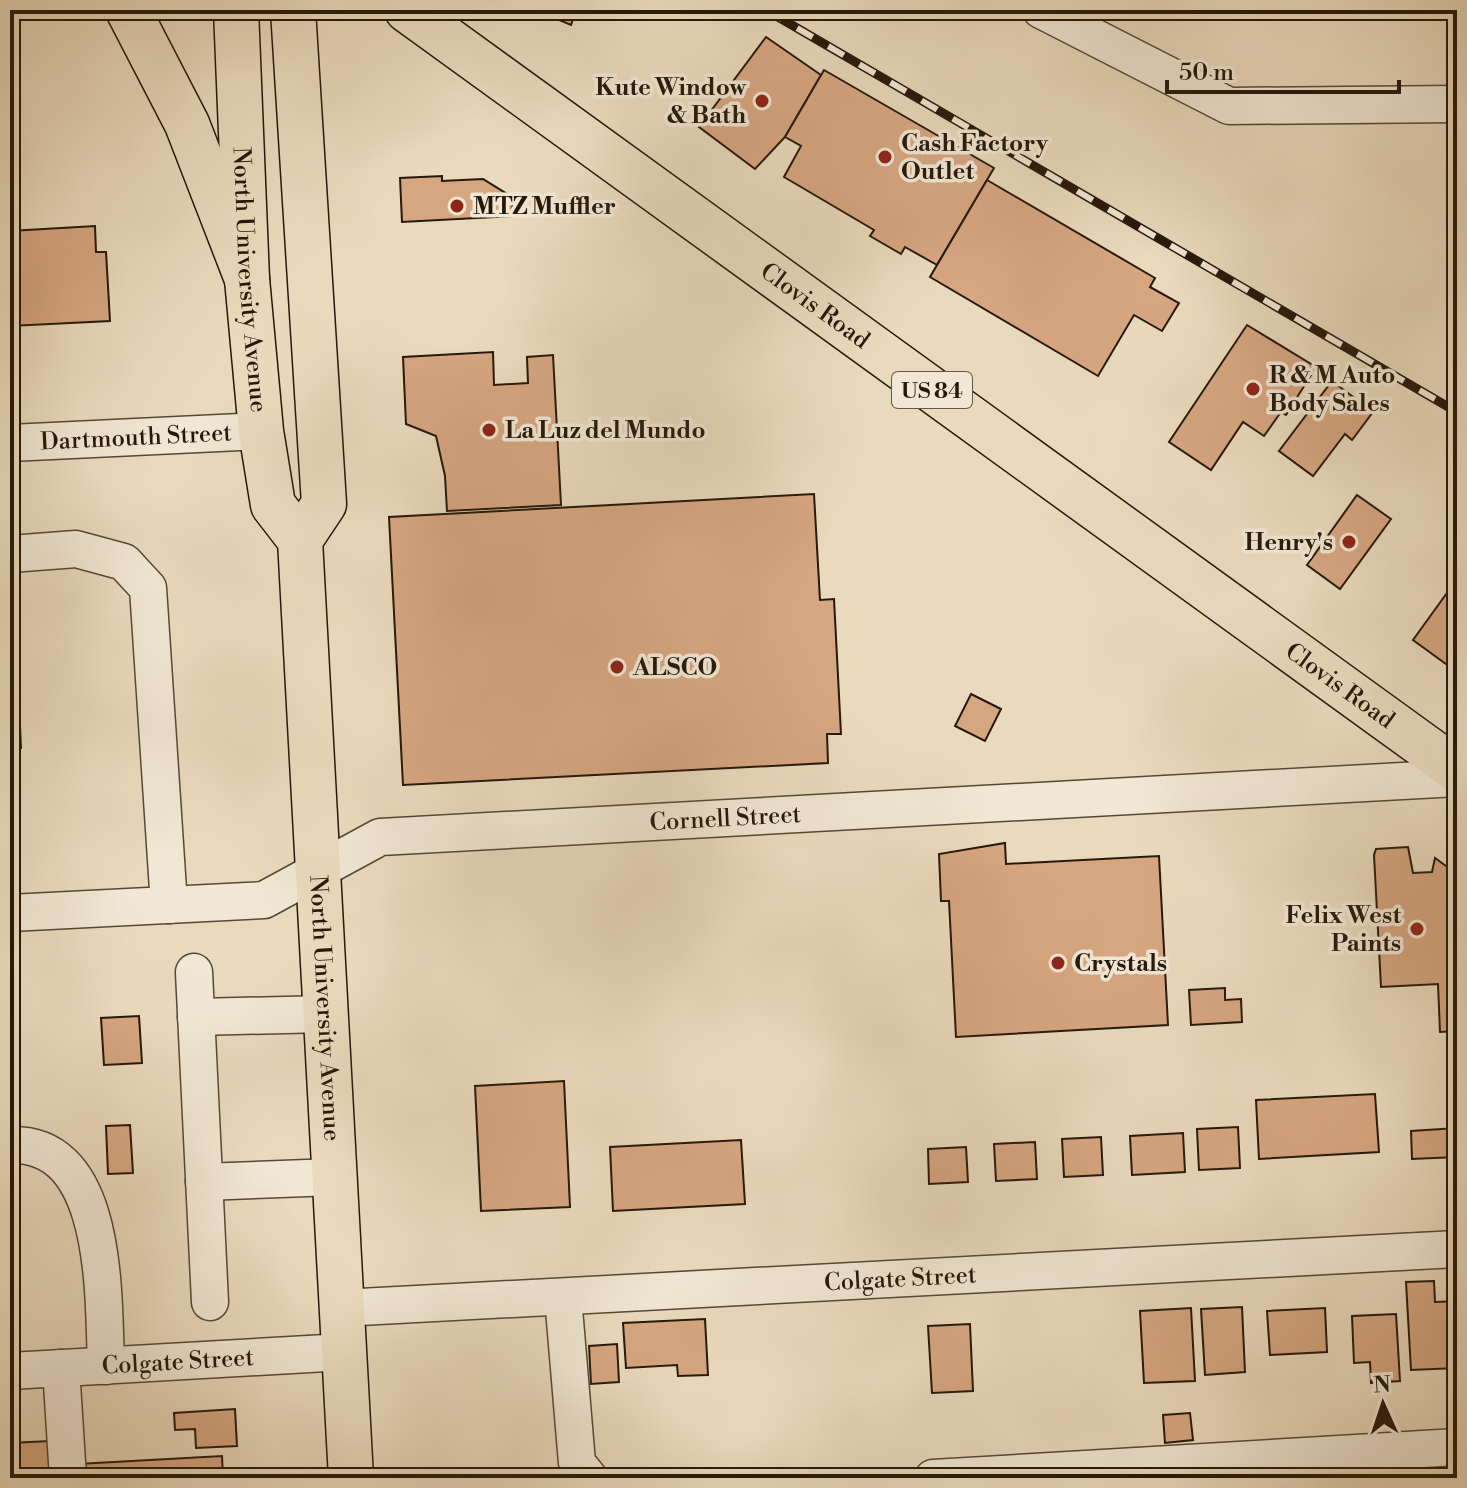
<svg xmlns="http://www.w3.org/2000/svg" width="1467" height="1488" font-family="'Libre Bodoni',serif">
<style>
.building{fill:#d6a681;stroke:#25180a;stroke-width:2}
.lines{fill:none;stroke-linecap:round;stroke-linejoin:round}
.minor-casing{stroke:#564837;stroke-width:39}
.major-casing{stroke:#25180a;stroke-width:47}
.highway-casing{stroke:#25180a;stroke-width:47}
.minor{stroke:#f1e7d4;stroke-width:36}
.major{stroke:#eadabd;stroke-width:44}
.highway{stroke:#eadabd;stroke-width:44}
.rail-casing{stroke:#25180a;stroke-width:9}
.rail{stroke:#f1e7d4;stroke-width:6;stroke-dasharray:18;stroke-linecap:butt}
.poi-dot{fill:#8f2418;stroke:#f1e7d4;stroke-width:3}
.labels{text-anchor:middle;stroke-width:7;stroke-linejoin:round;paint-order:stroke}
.shield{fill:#f1e7d4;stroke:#625647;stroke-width:2}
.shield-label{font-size:22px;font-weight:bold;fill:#25180a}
.poi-label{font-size:24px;font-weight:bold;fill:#25180a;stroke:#f1e7d4;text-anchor:start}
.street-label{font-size:24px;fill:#25180a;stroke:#f1e7d4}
</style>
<rect width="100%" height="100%" fill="#eadabd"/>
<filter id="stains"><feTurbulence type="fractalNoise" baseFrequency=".0025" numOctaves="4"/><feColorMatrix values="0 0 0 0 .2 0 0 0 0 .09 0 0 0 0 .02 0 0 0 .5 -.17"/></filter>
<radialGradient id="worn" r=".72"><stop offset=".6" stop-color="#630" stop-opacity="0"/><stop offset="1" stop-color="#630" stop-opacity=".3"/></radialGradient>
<g class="building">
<path d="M535,10H576L571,25Z"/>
<path d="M766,37L821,75L785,137L755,169L699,127Z"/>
<path d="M824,70L994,168L937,265L905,247L901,254L870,236L874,230L784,177L801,146L785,137Z"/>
<path d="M442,176V181L483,179L512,197L513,216L402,222L400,178Z"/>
<path d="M987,180L1155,278L1150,287L1179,303L1162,331L1134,315L1098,376L930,277Z"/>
<path d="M95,226L96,252H106L110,321L10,326V231Z"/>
<path d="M1247,325L1316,367L1286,415L1281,412L1264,436L1243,422L1211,470L1169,442Z"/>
<path d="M493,352L494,385L528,383L527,357L553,355L561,505L447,511L445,476L436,436L406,424L403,357Z"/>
<path d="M1332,381L1373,412L1352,440L1345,434L1313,476L1279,451Z"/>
<path d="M814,494L820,600L834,599L841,734H827L828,763L403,785L389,517Z"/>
<path d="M1357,495L1391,519L1340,589L1307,565Z"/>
<path d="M1457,579V672L1413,640Z"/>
<path d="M18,681L21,748H10V682Z"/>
<path d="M971,694L1001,709L985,741L955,726Z"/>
<path d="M1005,843L1006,864L1159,856L1168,1025L956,1037L949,901H941L939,854Z"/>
<path d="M1408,847L1413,873L1432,872L1435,858L1457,874V1031L1440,1032L1438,984L1381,987L1374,855L1376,849Z"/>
<path d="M1225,988V1000L1241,999L1242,1022L1191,1025L1189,990Z"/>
<path d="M139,1016L142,1063L104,1065L101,1018Z"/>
<path d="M564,1081L570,1207L481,1211L475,1086Z"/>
<path d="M1375,1094L1379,1152L1259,1159L1256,1100Z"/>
<path d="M130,1125L133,1173L108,1174L106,1126Z"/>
<path d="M1238,1127L1240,1168L1199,1170L1197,1129Z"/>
<path d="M1457,1128V1157L1412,1159L1411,1131Z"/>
<path d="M1183,1133L1185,1172L1132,1175L1130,1136Z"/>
<path d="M1101,1137L1103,1175L1064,1177L1062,1139Z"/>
<path d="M741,1140L745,1204L613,1211L610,1147Z"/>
<path d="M1035,1142L1037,1179L996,1181L994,1144Z"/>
<path d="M966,1147L968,1182L929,1184L928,1149Z"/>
<path d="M1434,1281L1435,1302L1457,1301V1368L1411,1370L1406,1282Z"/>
<path d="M1242,1307L1245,1372L1205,1375L1201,1309Z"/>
<path d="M1191,1308L1195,1381L1144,1383L1140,1311Z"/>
<path d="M1325,1308L1327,1352L1270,1355L1267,1311Z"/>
<path d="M1396,1314L1400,1381L1371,1383L1370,1362L1354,1363L1352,1316Z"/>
<path d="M705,1319L708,1375L678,1376L677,1365L626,1368L623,1323Z"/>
<path d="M970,1324L973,1391L932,1393L928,1326Z"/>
<path d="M617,1344L619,1382L591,1384L589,1346Z"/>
<path d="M235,1409L237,1446L196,1448L195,1429L175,1430L174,1413Z"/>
<path d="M1190,1413L1193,1440L1165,1443L1163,1415Z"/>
<path d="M50,1441L52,1478H10V1443Z"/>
<path d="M222,1456L223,1478H79L78,1464Z"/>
</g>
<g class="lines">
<defs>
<g id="minor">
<path d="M1041,10L1229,106L1457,104"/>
<path id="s1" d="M10,443L261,431"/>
<path d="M10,554L76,549L124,562L148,588L169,905"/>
<path id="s2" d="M10,913L264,900L380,837L1457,778"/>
<path d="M194,972L210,1302"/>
<path d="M196,1017L326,1014"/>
<path d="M10,1145C110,1141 103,1298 106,1366"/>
<path d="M204,1182L334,1177"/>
<path d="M563,1297L577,1463L589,1478"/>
<path id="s3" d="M341,1308L1457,1249"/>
<path d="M61,1368L68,1478"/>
<path id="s4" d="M10,1371L344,1352"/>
<path d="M933,1478L1457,1447"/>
</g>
<g id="major">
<path id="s5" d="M236,10L247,279L261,431L273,505L300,540L351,1478"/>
<path d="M293,10L324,504L300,540"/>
</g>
<g id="highway">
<path d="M128,10L187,124L247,279"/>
<path id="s6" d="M407,10L1457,770"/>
</g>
</defs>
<use href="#minor" class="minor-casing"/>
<use href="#major" class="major-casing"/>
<use href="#highway" class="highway-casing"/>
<use href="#minor" class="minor"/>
<use href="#major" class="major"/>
<use href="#highway" class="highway"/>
<defs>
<path id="rail" d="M766,10L1457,412"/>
</defs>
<use href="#rail" class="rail-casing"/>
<use href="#rail" class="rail"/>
</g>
<g class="poi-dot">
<circle cx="762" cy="101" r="8"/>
<circle cx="885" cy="157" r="8"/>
<circle cx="457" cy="206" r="8"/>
<circle cx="1253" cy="389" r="8"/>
<circle cx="489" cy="430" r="8"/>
<circle cx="1349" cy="542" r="8"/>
<circle cx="617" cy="667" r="8"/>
<circle cx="1417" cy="929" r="8"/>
<circle cx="1058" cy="963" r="8"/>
</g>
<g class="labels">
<rect class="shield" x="892" y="372" width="80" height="36" rx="6"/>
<g class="shield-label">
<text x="932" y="398">US 84</text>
</g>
<g class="poi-label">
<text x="746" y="95" text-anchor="end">Kute Window<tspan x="746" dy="28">&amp; Bath</tspan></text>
<text x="901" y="151">Cash Factory<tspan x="901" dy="28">Outlet</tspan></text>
<text x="473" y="214">MTZ Muffler</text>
<text x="1269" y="383">R &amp; M Auto<tspan x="1269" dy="28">Body Sales</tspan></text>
<text x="505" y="438">La Luz del Mundo</text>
<text x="1333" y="550" text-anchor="end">Henry's</text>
<text x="633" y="675">ALSCO</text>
<text x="1401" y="923" text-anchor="end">Felix West<tspan x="1401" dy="28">Paints</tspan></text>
<text x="1074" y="971">Crystals</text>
</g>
<g class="street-label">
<text dy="8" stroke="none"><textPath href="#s5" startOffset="270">North University Avenue</textPath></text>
<text dy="8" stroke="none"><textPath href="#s6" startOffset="504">Clovis Road</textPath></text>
<text dy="8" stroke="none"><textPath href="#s1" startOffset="126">Dartmouth Street</textPath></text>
<text dy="8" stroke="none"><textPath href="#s6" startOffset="1152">Clovis Road</textPath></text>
<text dy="8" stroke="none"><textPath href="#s2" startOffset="732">Cornell Street</textPath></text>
<text dy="8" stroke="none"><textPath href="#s5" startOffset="1010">North University Avenue</textPath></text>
<text dy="8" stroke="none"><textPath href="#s3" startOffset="560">Colgate Street</textPath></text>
<text dy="8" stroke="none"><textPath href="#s4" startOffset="168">Colgate Street</textPath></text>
</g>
</g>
<rect width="1467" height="1488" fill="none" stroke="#eadabd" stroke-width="40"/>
<rect x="12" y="12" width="1443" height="1464" fill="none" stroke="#25180a" stroke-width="4"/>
<rect x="20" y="20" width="1427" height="1448" fill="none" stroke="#25180a" stroke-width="2"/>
<g transform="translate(1383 1404) rotate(357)" stroke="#f1e7d4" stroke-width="6" paint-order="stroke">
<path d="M0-6L14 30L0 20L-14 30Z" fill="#25180a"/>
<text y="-12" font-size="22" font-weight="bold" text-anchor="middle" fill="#25180a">N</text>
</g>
<path d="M1167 80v12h232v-12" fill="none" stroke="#25180a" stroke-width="4"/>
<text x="1179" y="80" font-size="24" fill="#25180a" stroke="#f1e7d4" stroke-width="6" paint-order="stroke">50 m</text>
<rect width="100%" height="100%" filter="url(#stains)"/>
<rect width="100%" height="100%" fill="url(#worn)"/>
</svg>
